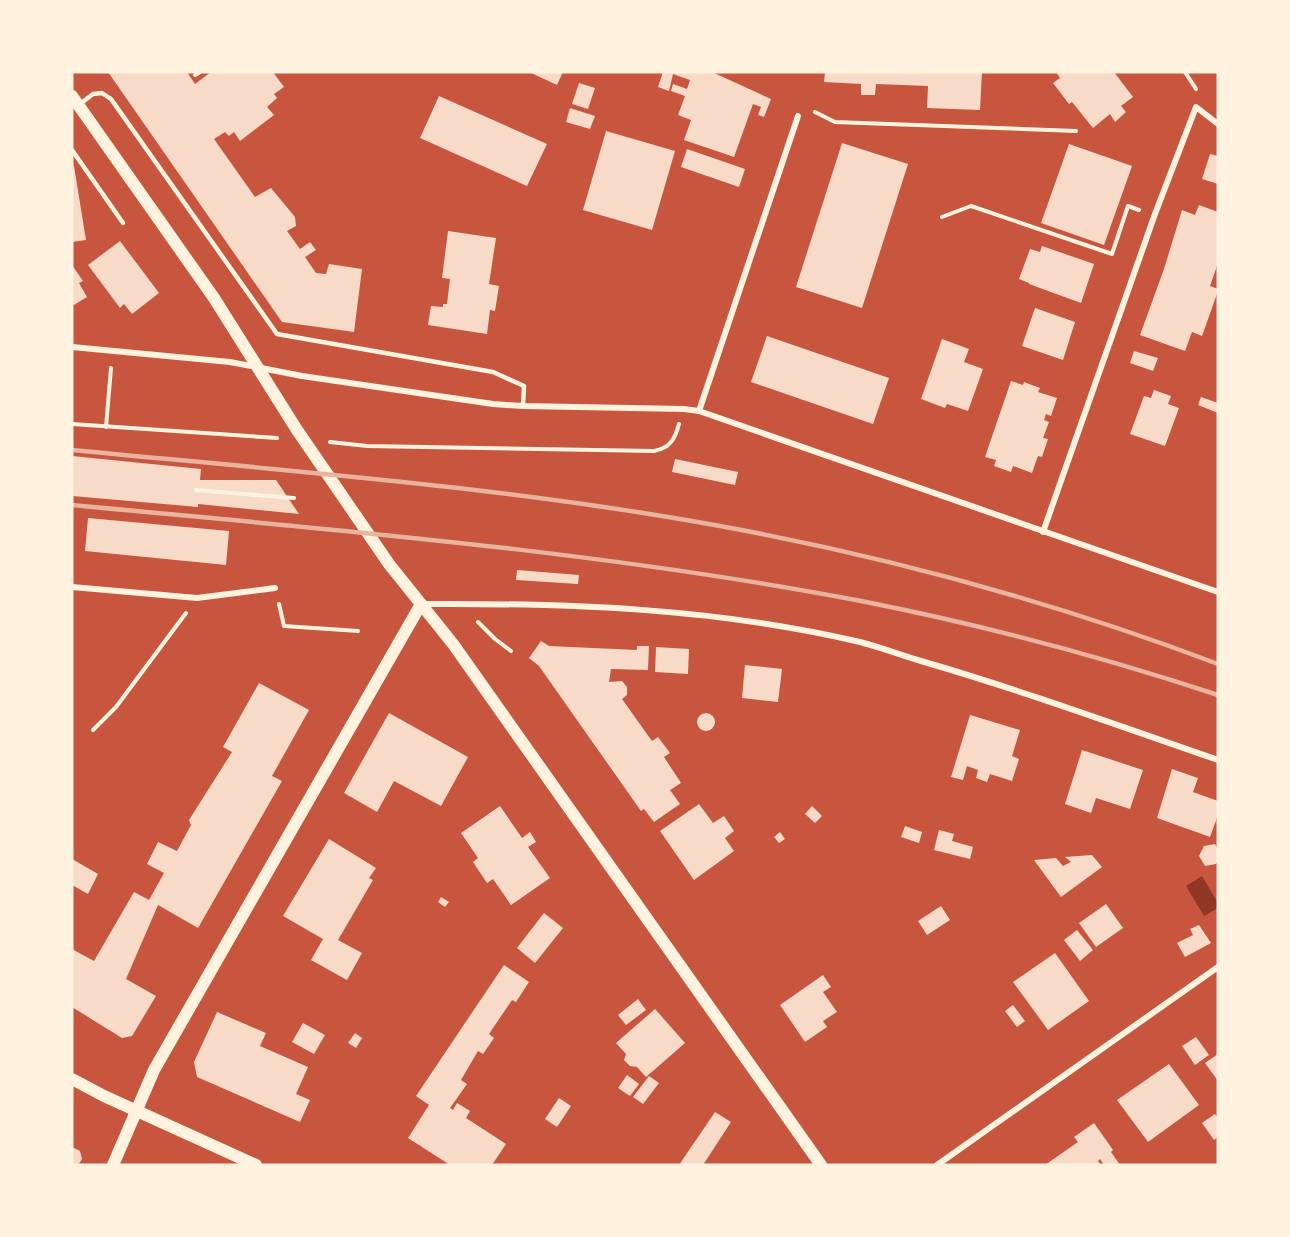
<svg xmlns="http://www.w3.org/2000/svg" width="1290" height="1237" font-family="Lato,sans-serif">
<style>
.water{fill:#8f3625}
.building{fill:#f7dbc8}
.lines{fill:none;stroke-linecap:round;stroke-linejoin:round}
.path{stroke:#fff3e0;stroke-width:4}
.service{stroke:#fff3e0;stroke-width:4.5}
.minor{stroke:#fff3e0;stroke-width:6}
.secondary{stroke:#fff3e0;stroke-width:12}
.rail{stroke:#e9b49f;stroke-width:4.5}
</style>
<rect width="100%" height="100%" fill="#c8553d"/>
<path class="water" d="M1202,876L1218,903V908L1204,916L1186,886Z"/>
<g class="building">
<path d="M108,72H187L195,84L211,72H273L284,87L274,94L277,98L267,107L274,115L240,141L234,132L229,136L225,132L214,139L255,197L271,188L295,217L296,226L287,231L300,249L310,242L316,250L305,257L316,273L326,274L329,264L362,269L354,332L282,322Z"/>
<path d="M529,72H563L557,85Z"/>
<path d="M663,72H712L771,99L764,117L758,115L761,107L753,104L734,157L684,140L691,120L678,115L685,96L671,91L673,84L687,89L690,80L673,74L669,91L658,87Z"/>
<path d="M825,72H982L980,110L927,108L928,86L876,84L875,95H861V84L824,82Z"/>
<path d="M1056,72H1114L1133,97L1121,106L1126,112L1115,122L1110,114L1093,128L1072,102L1069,104L1053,83L1060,78Z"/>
<path d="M579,83L595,88L588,109L572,104Z"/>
<path d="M439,96L547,144L527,186L420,138Z"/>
<path d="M570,108L595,116L590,129L566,122Z"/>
<path d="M606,131L675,151L652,230L583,210Z"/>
<path d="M842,143L908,164L862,308L796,287Z"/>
<path d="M1069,144L1132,166L1104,245L1041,223Z"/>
<path d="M687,149L745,169L739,187L681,167Z"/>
<path d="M1210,154L1218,156V184L1202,179Z"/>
<path d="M72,166H74L86,240L72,242Z"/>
<path d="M1199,205L1218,212V263L1210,286L1218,289V291L1202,336L1192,332L1185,351L1140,335L1164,269L1182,210L1195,215Z"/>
<path d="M448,231L496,238L489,284L499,286L495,311L490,310L487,334L428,325L431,306L443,307V304H447L450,279L442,278Z"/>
<path d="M120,241L159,293L132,314L124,304L120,308L88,265Z"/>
<path d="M1042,246L1094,264L1081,303L1029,284V283L1019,279L1030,249L1040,252Z"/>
<path d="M72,265L83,281L79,283L87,297L74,305L72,302Z"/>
<path d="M1035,308L1075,322L1063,360L1022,346Z"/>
<path d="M767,336L889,378L873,424L751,382Z"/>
<path d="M942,339L969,349L964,362L983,369L968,411L947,404L945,408L921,399Z"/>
<path d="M1134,351L1158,358L1153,371L1130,363Z"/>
<path d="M1011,381L1023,385L1024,382L1040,388L1038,392L1057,398L1051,416L1046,414L1044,420L1049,422L1043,438L1048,439L1042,457L1038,456L1032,473L1013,466L1011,472L994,466L996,460L985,457Z"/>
<path d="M1154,390L1171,396L1168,404L1179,408L1165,446L1130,434L1144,396L1151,398Z"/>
<path d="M1201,397L1218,403V413L1198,405Z"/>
<path d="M72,456L201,469L200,480H276L299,514L198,504V507L72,496Z"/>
<path d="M675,459L738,472L735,485L672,472Z"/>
<path d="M88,518L229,531L226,565L85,551Z"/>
<path d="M517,570L579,575L578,584L516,580Z"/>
<path d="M541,641L549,646L637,650V646H649L648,670L611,669L609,682L622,681L627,687V695L622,699L652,741L658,737L670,753L664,757L681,783L670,790L680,804L654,822L644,809L641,811L539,666L529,658Z"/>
<path d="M656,647L689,649L688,674L655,672Z"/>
<path d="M745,665L782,669L778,702L742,698Z"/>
<path d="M259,683L309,710L272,776L282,781L198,928L158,905L126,979L156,996L132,1036L122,1038L72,1007V949L94,961L134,892L149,900L164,873L147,864L158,842L177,851L191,825L189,820L232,752L223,747Z"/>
<circle cx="706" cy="722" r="9"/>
<path d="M389,713L468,757L441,806L394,781L377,812L344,793Z"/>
<path d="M970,715L1020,730L1012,756L1019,759L1012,781L990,774L987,782L976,778L978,770L967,766L963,780L951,777Z"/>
<path d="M1082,750L1143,770L1130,809L1096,798L1091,813L1065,804Z"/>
<path d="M1172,769L1198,778L1193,792L1218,801V815L1210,837L1157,818Z"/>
<path d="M699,804L713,823L724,816L734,831L725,838L734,851L694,880L660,831Z"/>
<path d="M500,806L522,838L530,832L536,842L528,847L550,878L511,905L493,879L487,883L473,862L478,858L461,833Z"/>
<path d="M812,806L822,816L815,823L805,814Z"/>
<path d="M905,826L922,832L919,843L901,837Z"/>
<path d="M939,830L954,834L952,841L973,847L970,859L934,850Z"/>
<path d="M780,832L785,839L779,843L774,837Z"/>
<path d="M329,839L376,868L369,878L373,880L338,940L362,953L347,980L311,960L323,939L283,916Z"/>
<path d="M1215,844L1218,849V861L1216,864L1205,866L1199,856L1204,846Z"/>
<path d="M1092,855L1102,867L1061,897L1034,860L1056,858L1063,866L1071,862L1065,857Z"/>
<path d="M72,859L98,874L88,894L72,885Z"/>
<path d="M441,897L449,902L445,907L438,902Z"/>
<path d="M1106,904L1123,928L1096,947L1079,923Z"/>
<path d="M941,906L950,920L927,935L918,921Z"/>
<path d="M544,913L563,928L535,963L517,948Z"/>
<path d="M1199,925L1211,943L1185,957L1177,943L1193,935L1190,929Z"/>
<path d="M1077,930L1093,950L1080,961L1064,940Z"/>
<path d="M1055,953L1089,1001L1048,1030L1013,982Z"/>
<path d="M504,965L529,982L516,1002L512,1000L489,1034L494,1038L483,1054L478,1051L461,1080L467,1084L450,1108L453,1110L457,1103L470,1111L466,1118L506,1144L492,1165H450L408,1138L429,1105L416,1096Z"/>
<path d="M823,975L831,987L823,992L837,1012L823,1021L827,1027L805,1042L780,1005Z"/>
<path d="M638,999L646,1010L626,1025L618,1015Z"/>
<path d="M1013,1005L1025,1021L1017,1027L1005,1011Z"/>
<path d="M655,1009L685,1043L646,1077L637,1067L630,1066L624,1060L626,1054L616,1043Z"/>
<path d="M217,1012L266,1033L260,1046L308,1067L296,1094L310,1100L300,1122L197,1077L194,1062Z"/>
<path d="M303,1023L325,1035L314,1054L292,1042Z"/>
<path d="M355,1033L362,1038L356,1048L348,1043Z"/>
<path d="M1196,1037L1209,1055L1195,1065L1182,1046Z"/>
<path d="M1218,1054V1081L1205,1063Z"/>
<path d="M1169,1064L1199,1105L1148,1142L1117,1100Z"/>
<path d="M627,1075L639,1084L630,1096L618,1088Z"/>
<path d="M649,1076L659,1083L643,1104L633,1097Z"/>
<path d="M559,1098L571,1106L557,1127L545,1119Z"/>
<path d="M715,1112L731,1122L703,1165H679Z"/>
<path d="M1215,1114L1218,1118V1137L1214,1140L1202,1123Z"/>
<path d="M1094,1123L1113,1150L1111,1152L1120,1165H1104L1100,1159L1098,1161L1101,1165H1045L1078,1142L1074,1137Z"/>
<path d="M72,1147L80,1151L82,1159L78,1165H72Z"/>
</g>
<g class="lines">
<g class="path">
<path d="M1185,72L1196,89"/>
<path d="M195,75L200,72"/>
<path d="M815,112L835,122L1076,131"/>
<path d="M942,217L971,206L1112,254L1128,206L1139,210"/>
<path d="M72,424L277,438"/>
<path d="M106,427L111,368"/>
<path d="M330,442L367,446L654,451C670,448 675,439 679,424"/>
<path d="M196,490L294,498"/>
<path d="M279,604L284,626L358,631"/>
<path d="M478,622L495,639L511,651"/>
<path d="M93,730L116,707L186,613"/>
</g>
<g class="service">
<path d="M80,104L93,94L102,93L111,99L277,334L493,372L524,386L523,406"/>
<path d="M72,150L123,223"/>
</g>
<g class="minor">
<path d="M72,347L230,362L302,376L493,404L523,406L684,409L699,411L1218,592"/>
<path d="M699,411L798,116"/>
<path d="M1043,532L1155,214L1196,107L1218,124"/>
<path d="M72,587L197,598L275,588"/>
<path d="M421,604C568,603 716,608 860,642C880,647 900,655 921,661C1021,690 1119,726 1218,760"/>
<path d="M937,1165L1218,967"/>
</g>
<g class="secondary">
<path d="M72,96L214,298L297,430L389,564L453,644L821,1165"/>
<path d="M72,1079L104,1096L256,1165"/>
<path d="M113,1165L154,1070L421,604"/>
</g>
<g class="rail">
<path d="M72,450C288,471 506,487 720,526C889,557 1057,603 1218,664"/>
<path d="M72,505C334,530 597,551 856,600C979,624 1100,656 1218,695"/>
</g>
</g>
<rect width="1290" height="1237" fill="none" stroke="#fff3e0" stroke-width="147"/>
</svg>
